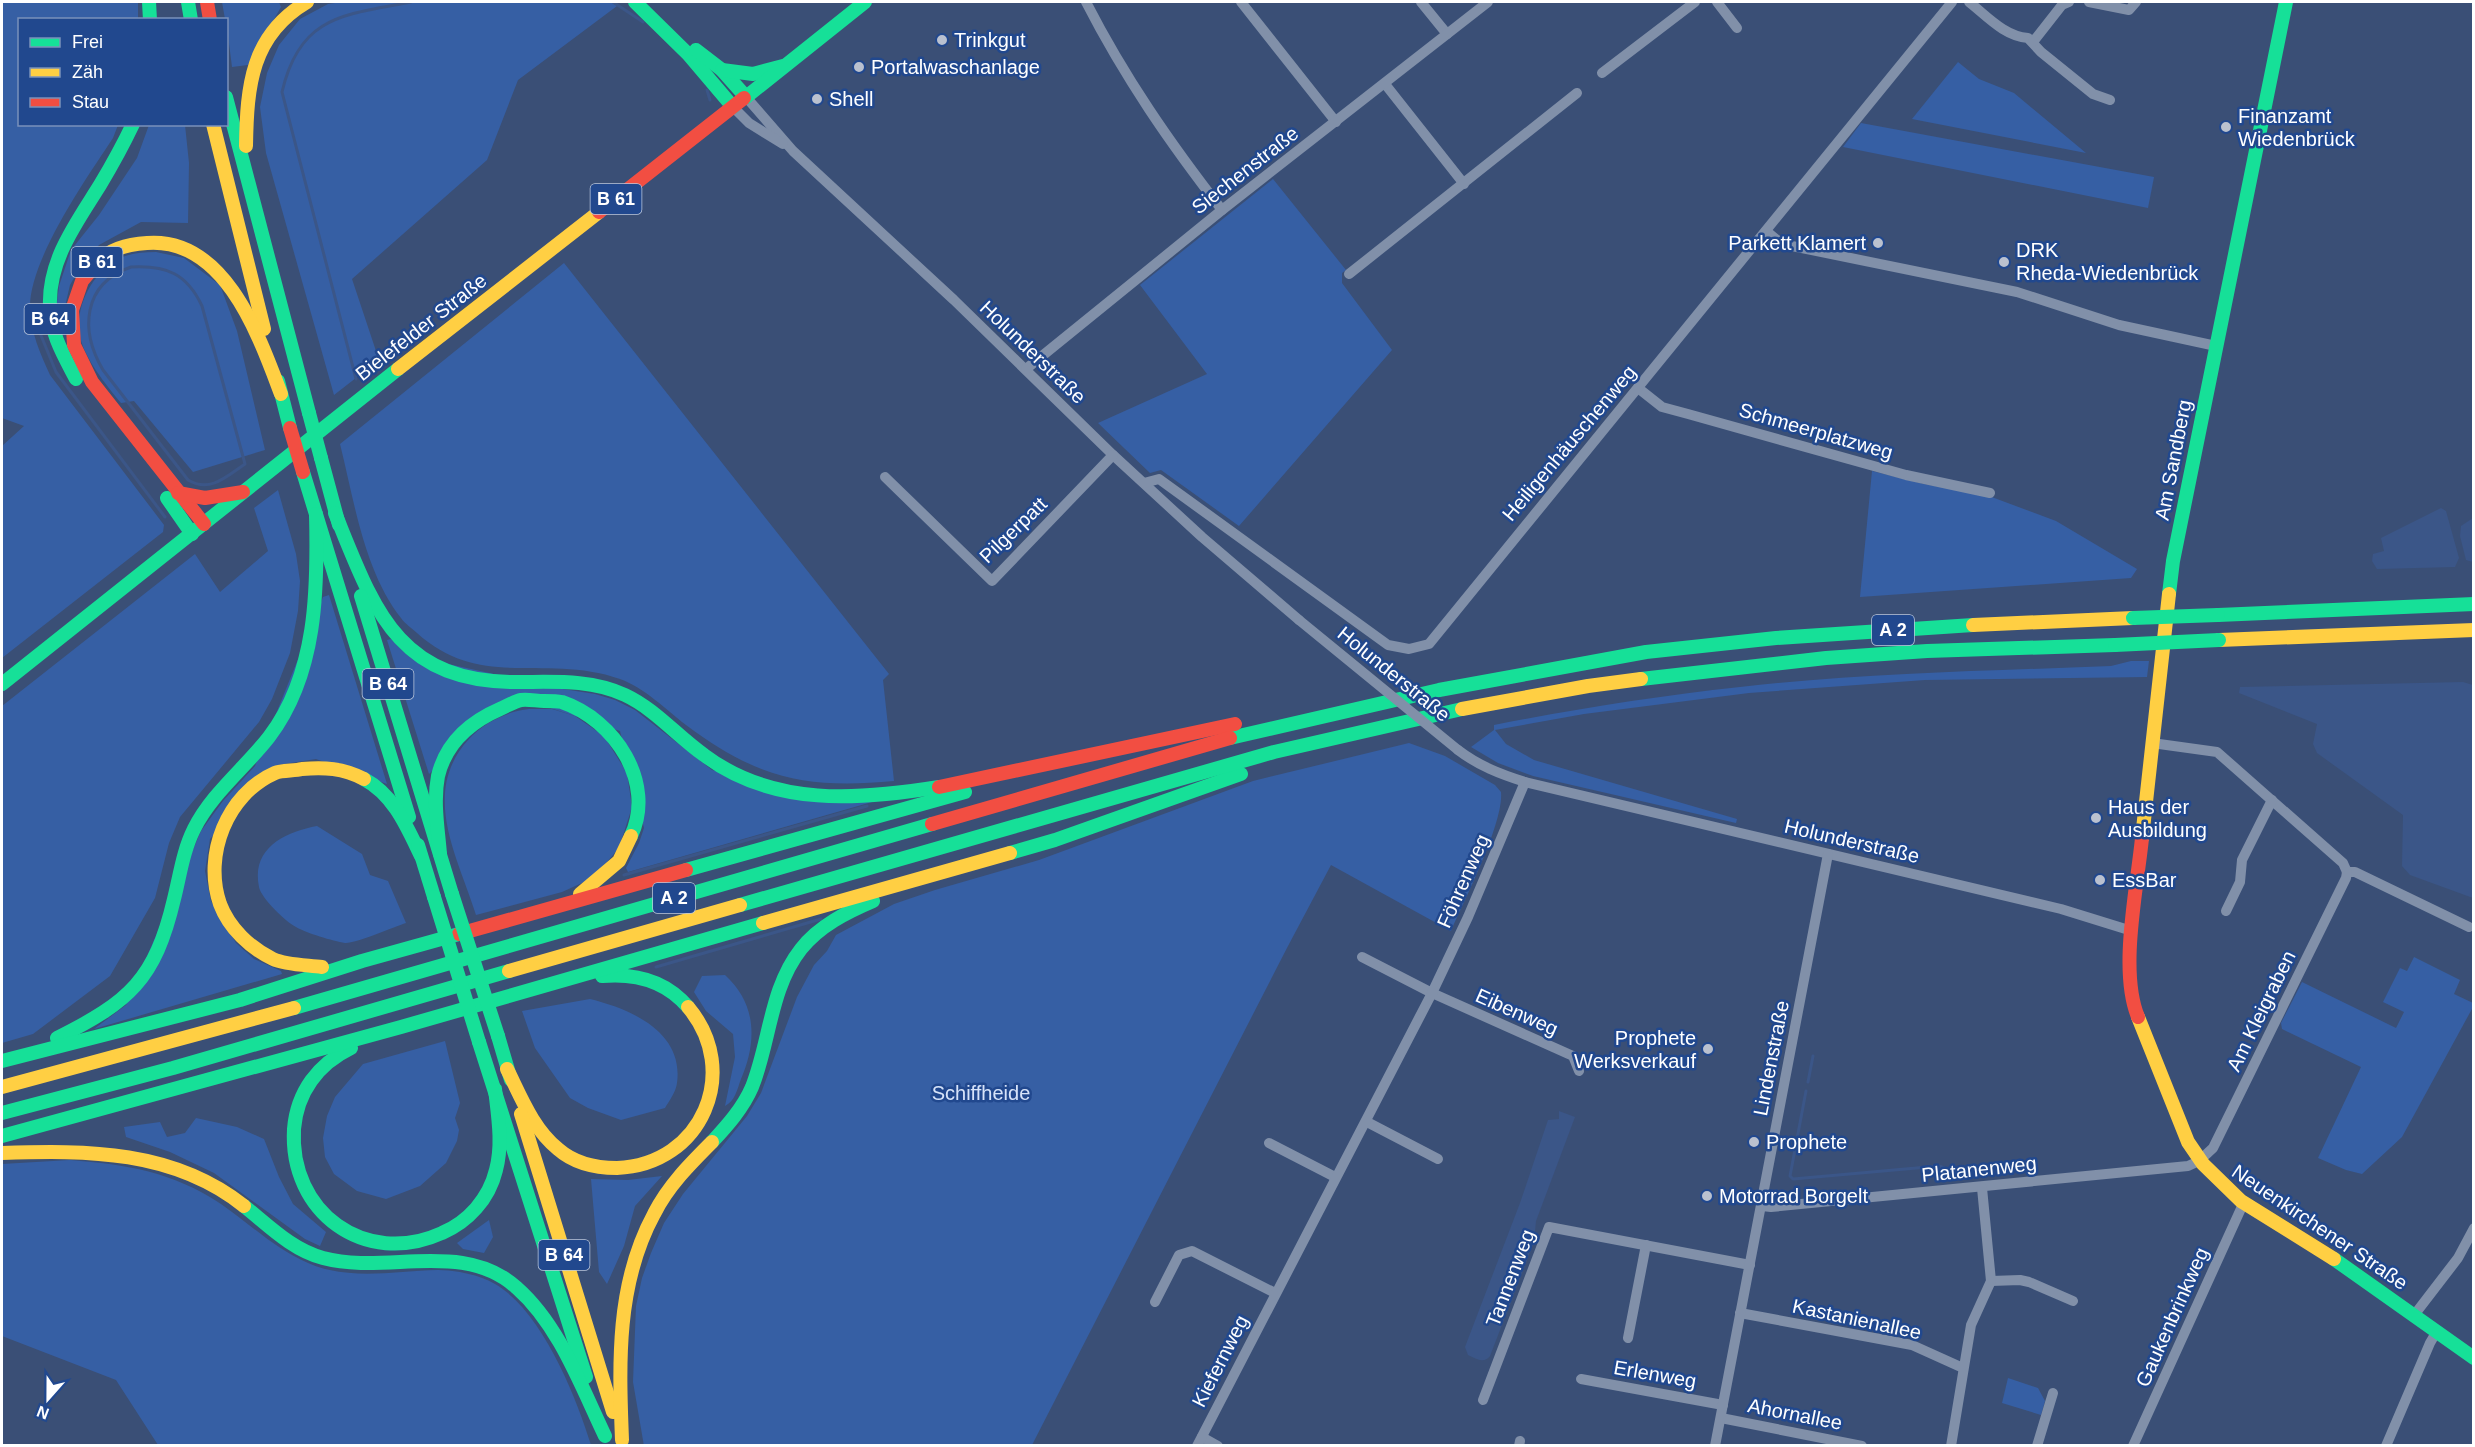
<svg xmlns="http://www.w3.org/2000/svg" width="2475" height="1447" font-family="Arial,sans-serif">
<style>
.green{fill:#365fa4}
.water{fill:#3b5688}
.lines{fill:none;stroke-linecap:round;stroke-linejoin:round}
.stream{stroke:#3b5688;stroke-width:3}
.street{stroke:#8190a9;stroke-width:10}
.fast{stroke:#16e098;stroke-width:14}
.slow{stroke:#ffcf43;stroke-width:14}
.jam{stroke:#f24e42;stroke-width:14}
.street-bridge{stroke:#8190a9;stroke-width:10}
.fast-bridge{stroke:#16e098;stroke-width:14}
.jam-bridge{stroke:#f24e42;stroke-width:14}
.poi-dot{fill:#bac1cf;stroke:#21488e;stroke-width:2}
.labels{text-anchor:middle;stroke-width:5;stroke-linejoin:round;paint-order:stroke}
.shield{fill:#21488e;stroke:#bcc8dd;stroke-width:1.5}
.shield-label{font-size:18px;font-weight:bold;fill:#fff}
.poi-label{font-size:20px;fill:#fff;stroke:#21488e;text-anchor:start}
.street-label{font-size:20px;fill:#fff;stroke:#21488e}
.park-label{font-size:20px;fill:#d6e3f9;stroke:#21488e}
</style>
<rect width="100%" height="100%" fill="#3a4f76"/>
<g class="green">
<path d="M2,2H138V19L20,20V124L118,125L113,138C86,179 29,260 30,308C31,333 40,353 50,375L164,525L163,532L2,658V446L24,426L2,418Z"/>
<path d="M222,2H279L281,7L248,65L232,67L226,20L225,19Z"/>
<path d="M342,2H611L617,6L518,80L487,160L352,279L379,360L334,395L266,153L260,107L267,73L279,45L300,19L328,4Z"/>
<path d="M1958,62L1979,79L2014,93L2086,153L1912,119Z"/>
<path d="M1861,123L2154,177L2148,208L1843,147Z"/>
<path d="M149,125H185L189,163L188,223L141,222L99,245L82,264L70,285L62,319L55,318L59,286L71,250L99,215L137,158Z"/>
<path d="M1273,179L1346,270L1342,273V283L1392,350L1239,526L1161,470L1150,473L1098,423L1207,374L1140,285Z"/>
<path d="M156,252L184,258L220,285L237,331L265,450L193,472L134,401L121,403C107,386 84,358 80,336C74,307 93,271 120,258C131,253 144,252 156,252Z"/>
<path d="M564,263L889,674L883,680L894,781C807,789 758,779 686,725C665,709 645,688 620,679C547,653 481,691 417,633C412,628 405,624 401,618C364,571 354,500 340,444Z"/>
<path d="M1872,471L1924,484L1989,496L2056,521L2137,569L2131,578L1860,597Z"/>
<path d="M278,490L296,554L300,581L298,611L290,653L272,699L259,722L180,817L169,843L155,898L110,976L33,1034L2,1043V706L195,554L220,592L268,551L254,508Z"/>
<path d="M329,595L387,784L316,759L278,765L210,839L205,871L211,901L236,943L254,959L281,971L282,974L94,1029L126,1005L201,831L223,801L255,766L323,597Z"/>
<path d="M391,639L407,655L563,689L595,694L615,700L635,710L712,770L872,802L628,872L626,868L639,843L644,828L620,731L514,696L429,774L387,640Z"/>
<path d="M2131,661H2149L2147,677L1925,680L1749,693L1584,714L1495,730L1506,744L1534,760L1737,819L1736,823L1533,776L1498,763L1471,747L1494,730V725C1575,709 1657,696 1740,687C1863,673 1988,671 2111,666Z"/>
<path d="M529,709H552L575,716L604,736L627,773L632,807L619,848L593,878L562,892L476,915C459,859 419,793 469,739C483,723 508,711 529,709Z"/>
<path d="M1409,743L1445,756L1495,785L1501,792C1504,822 1464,901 1451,931L1331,865L1288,946L1032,1445L644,1446L633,1382L636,1306L642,1278L651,1253L664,1223L683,1194L747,1116L761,1093L797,997L814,965L827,951L836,935L894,904L935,890L1039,860L1253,781Z"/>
<path d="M317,826L362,854L370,875L388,881L406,923C394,927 354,944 345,943C333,941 306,933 296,927C286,922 261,898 259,887C251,848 285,832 317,826Z"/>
<path d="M2414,957L2460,980L2454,994L2473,1003V1007L2402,1137L2362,1174L2346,1170L2318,1158L2361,1067L2282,1029L2281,1023L2302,982L2396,1028L2404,1012L2383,1002L2400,968L2407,971Z"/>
<path d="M725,975C757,1004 757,1042 741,1079C737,1090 735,1101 725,1106L735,1057L733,1034L706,1011L694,992L702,976Z"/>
<path d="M590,999C631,1009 684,1032 677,1083C676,1092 669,1101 665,1108L621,1120L588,1108L570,1098L535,1048L522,1011Z"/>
<path d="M445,1041L460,1103L455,1118L459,1130L457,1141L446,1163L420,1186L386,1199L357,1191L334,1174L325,1157L323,1138L327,1116L335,1097L363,1064Z"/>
<path d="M196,1118L237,1127L264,1139L279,1177L293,1204L326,1232L320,1246L305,1239L214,1173L170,1152L126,1137L124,1127L160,1122L167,1137L185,1133Z"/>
<path d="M70,1160C128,1165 171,1171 221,1204C250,1224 275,1249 308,1263C349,1281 394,1271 438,1270C456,1270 480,1275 495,1284C542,1311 576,1396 591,1445H158L116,1380L2,1336V1164Z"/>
<path d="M662,1176L635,1206L624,1246L607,1284L599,1272L591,1179L628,1180Z"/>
<path d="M489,1220L493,1237L484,1253L463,1249L457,1243Z"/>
<path d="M2008,1378L2038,1388L2045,1401L2041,1415L2002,1403Z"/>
</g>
<g class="water">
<path d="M2441,508L2446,511L2459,558L2455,567L2377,569L2372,561L2373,554L2384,551L2381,538Z"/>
<path d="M2473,518V562L2466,560L2460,536L2461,526Z"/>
<path d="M2463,682L2473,685V898L2410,875L2402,866L2403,815L2317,753L2313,744L2317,724L2239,693L2240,687Z"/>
<path d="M1559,1111L1575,1117L1536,1221L1534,1242L1490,1356C1484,1364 1476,1359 1468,1355L1465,1347L1520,1203L1548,1120L1559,1119Z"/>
</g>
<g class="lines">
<g class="stream">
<path d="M613,2L643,22"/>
<path d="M707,90L710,100"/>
<path d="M131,267C167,265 187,274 202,306L245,464C226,477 210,493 188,480L103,370C80,331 82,284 131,267Z"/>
<path d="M40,333L56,372L165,517"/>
<path d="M356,379L282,92C300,15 344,15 411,2"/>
<path d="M624,875L867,806"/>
<path d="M656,967L821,919"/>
<path d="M1808,1082L1813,1056"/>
<path d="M1806,1091L1790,1176L1793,1179L1939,1166L1944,1168L1946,1177"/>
</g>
<g class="street">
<path d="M1086,2C1125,78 1170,143 1222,210"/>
<path d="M1241,2L1336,122"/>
<path d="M1421,2L1447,34"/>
<path d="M1717,2L1737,28"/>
<path d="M1969,2C1987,16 2004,36 2028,38L2041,52L2093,94L2110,100"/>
<path d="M2089,2L2129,10L2136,2"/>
<path d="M2033,42L2062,5L2069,2"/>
<path d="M1602,73L1695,2"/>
<path d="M1385,84L1464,184"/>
<path d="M746,97L793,151L954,300L1113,455L1202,537L1299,620"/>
<path d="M733,107L749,123L783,144"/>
<path d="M1766,231L1782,244L2017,292L2119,325L2216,346"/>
<path d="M1349,274L1577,93"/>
<path d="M1026,369L1222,210L1488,2"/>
<path d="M1638,388L1662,407L1688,414L1906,475L1990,493"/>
<path d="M885,477L992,581L1113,455"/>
<path d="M1144,483L1159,479L1388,645L1409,649L1429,644L1952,2"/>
<path d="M2152,743L2217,752L2343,863L2347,872H2355L2469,927"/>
<path d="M1458,750C1479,766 1500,774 1525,782L2061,909L2132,931"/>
<path d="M2226,911L2240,882L2242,860L2272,800"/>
<path d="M1362,957L1432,993L1573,1056L1579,1071"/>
<path d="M1367,1122L1438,1159"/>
<path d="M1269,1143L1335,1177"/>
<path d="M1762,1206L1771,1207L2188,1166L2199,1161L2213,1148L2346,878L2347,872"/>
<path d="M1991,1281L2020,1280L2029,1282L2073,1301"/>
<path d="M1155,1302L1179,1255L1192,1251L1275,1293"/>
<path d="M1740,1313L1912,1345L1963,1368"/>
<path d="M2415,1314L2458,1258L2474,1228"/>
<path d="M1628,1338L1646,1245"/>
<path d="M1581,1379L1723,1405"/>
<path d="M1483,1400L1549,1227L1750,1265"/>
<path d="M1721,1418L1862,1446"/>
<path d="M1202,1437L1218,1446"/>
<path d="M1197,1446L1432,993L1468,917L1525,782"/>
<path d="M1519,1446L1520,1441"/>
<path d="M1715,1446L1828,854"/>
<path d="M1951,1446L1971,1325L1991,1281L1982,1188"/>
<path d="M2037,1446L2053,1393"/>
<path d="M2133,1446L2244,1202"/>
<path d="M2386,1446L2430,1343L2437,1331"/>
</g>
<g class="fast">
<path d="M149,2L150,20"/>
<path d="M188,2L191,20"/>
<path d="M635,2L688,54L733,107"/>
<path d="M696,50L722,70L746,97"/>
<path d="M722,70L753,74L783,66"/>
<path d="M226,97L309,413"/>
<path d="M746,97L865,2"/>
<path d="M76,379C64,356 50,333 50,306C48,260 77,222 100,185C112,165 123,145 133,124"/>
<path d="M278,381L290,428"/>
<path d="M321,458L339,525"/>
<path d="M303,472L409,817"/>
<path d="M167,498L192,534"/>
<path d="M335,513C374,609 397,683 518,682C553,682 591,679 625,695C655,709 677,736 704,755C773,807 859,800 939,787"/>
<path d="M2169,594L2173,561L2286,2"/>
<path d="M361,596L452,894"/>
<path d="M2218,615L2474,604"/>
<path d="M1641,679L1826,658L1927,651L2115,645"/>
<path d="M2,684L398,369"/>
<path d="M1230,738L1439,690L1646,652L1776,638L1973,625"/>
<path d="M364,779C394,795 407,827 421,856"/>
<path d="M418,845L434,897"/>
<path d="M1010,853L1055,840L1241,774"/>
<path d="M440,854C438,829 433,802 438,776C446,743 470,722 500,709C507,706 515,701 521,700C528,699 537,701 544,701C550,701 557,701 562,702C615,720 656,783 631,836"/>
<path d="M686,870L965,792"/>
<path d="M740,905L1274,752L1462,709"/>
<path d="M602,976C635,973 666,981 688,1007"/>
<path d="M294,1008L932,824"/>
<path d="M498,1036L511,1080"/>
<path d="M57,1038C129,1002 155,980 174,899C180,875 183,851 194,829C212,793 245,768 269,737C317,674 318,589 316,514"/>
<path d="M479,1042L586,1377"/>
<path d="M351,1048C318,1064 297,1092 294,1129C289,1212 365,1268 442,1233C468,1222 489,1199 496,1170C503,1144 498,1116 495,1089"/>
<path d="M2,1061L240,1000L362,961L459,934"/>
<path d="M2,1113L173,1068L509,971"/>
<path d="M2,1136L401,1027L763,923"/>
<path d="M712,1142C727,1126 743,1108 752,1087C770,1042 770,988 801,949C819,926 847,912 873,901"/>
<path d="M244,1206C268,1225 292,1250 323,1258C386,1275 464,1239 517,1288C559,1325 581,1386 605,1436"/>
<path d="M2334,1259L2474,1358"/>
</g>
<g class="slow">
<path d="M213,124L264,329"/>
<path d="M246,146C247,86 251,35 307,2"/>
<path d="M97,263C109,249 129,244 147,243C225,237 259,336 281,394"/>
<path d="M398,369L599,212"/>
<path d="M1973,625L2133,618"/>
<path d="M2219,640L2474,630"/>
<path d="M1462,709L1588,686L1641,679"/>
<path d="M2142,838L2169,594"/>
<path d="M580,894L619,861L631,836"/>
<path d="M763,923L1010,853"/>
<path d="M322,967C307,965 286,965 273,959C250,948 229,928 220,904C203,855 227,794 275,773C282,770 294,771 302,769C324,767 343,768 364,779"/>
<path d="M509,971L740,905"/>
<path d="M2138,1017L2188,1142L2203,1164L2241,1201L2334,1259"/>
<path d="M507,1069C521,1097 533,1129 558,1149C575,1164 595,1168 617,1168C702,1165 742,1071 688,1007"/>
<path d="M2,1087L294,1008"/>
<path d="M521,1114L613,1412"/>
<path d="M2,1153C87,1150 174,1150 244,1206"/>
<path d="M622,1440C619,1363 616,1284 654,1214C668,1186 690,1164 712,1142"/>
</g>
<g class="jam">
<path d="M207,2L210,20"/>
<path d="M599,212L744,98"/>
<path d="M97,263L82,281L72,310L74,345L92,382L204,524"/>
<path d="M178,493L205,498L243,492"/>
<path d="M939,787L1235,724"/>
<path d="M932,824L1230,738"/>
<path d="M459,934L686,870"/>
<path d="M2138,1017C2119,971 2137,889 2142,838"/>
</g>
<path class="street-bridge" d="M1299,620L1458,750"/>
<g class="fast-bridge">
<path d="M309,413L321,458"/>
<path d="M2133,618L2218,615"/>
<path d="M2115,645L2219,640"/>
<path d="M452,894L498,1036"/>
<path d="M434,897L479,1042"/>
</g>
<path class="jam-bridge" d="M290,428L303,472"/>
</g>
<g class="poi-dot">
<circle cx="942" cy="40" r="6"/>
<circle cx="859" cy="67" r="6"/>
<circle cx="817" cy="99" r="6"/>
<circle cx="2226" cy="127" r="6"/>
<circle cx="1878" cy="243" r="6"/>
<circle cx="2004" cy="262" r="6"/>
<circle cx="2096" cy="818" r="6"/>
<circle cx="2100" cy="880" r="6"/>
<circle cx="1708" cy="1049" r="6"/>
<circle cx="1754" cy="1142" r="6"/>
<circle cx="1707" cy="1196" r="6"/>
</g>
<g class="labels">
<g class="shield">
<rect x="590.5" y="184" width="51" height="30" rx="4.5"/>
<rect x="71.5" y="247" width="51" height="30" rx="4.5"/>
<rect x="24.5" y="304" width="51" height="30" rx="4.5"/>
<rect x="1872" y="615" width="42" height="30" rx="4.5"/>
<rect x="362.5" y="669" width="51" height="30" rx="4.5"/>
<rect x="653" y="883" width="42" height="30" rx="4.5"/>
<rect x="538.5" y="1240" width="51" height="30" rx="4.5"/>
</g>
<g class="shield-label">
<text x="616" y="205">B 61</text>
<text x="97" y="268">B 61</text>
<text x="50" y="325">B 64</text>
<text x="1893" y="636">A 2</text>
<text x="388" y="690">B 64</text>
<text x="674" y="904">A 2</text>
<text x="564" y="1261">B 64</text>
</g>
<g class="poi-label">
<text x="954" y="47">Trinkgut</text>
<text x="871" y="74">Portalwaschanlage</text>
<text x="829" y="106">Shell</text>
<text x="2238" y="123">Finanzamt<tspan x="2238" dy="23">Wiedenbrück</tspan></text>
<text x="1866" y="250" text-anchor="end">Parkett Klamert</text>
<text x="2016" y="257">DRK<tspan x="2016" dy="23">Rheda-Wiedenbrück</tspan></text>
<text x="2108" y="814">Haus der<tspan x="2108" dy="23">Ausbildung</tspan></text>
<text x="2112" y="887">EssBar</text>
<text x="1696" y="1045" text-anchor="end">Prophete<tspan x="1696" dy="23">Werksverkauf</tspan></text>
<text x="1766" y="1149">Prophete</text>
<text x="1719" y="1203">Motorrad Borgelt</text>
</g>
<g class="street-label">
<text transform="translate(1245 170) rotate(-38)" y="7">Siechenstraße</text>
<text transform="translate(421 327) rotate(-38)" y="7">Bielefelder Straße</text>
<text transform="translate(1033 352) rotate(44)" y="7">Holunderstraße</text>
<text transform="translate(1816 431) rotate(16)" y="7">Schmeerplatzweg</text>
<text transform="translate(1569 443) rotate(-50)" y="7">Heiligenhäuschenweg</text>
<text transform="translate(2173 460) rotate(-79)" y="7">Am Sandberg</text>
<text transform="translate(1013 530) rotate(-44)" y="7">Pilgerpatt</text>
<text transform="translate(1394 674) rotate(39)" y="7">Holunderstraße</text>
<text transform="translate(1852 841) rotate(13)" y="7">Holunderstraße</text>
<text transform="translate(1463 881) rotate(-66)" y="7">Föhrenweg</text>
<text transform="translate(2261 1011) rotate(-64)" y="7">Am Kleigraben</text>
<text transform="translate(1517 1012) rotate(24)" y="7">Eibenweg</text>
<text transform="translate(1771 1058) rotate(-79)" y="7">Lindenstraße</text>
<text transform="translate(1979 1169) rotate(-6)" y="7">Platanenweg</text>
<text transform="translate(2320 1227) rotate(34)" y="7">Neuenkirchener Straße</text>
<text transform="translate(1510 1278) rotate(-69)" y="7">Tannenweg</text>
<text transform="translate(2172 1317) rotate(-66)" y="7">Gaukenbrinkweg</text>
<text transform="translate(1857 1319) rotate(12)" y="7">Kastanienallee</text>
<text transform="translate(1220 1361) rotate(-63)" y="7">Kiefernweg</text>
<text transform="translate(1655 1374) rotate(10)" y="7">Erlenweg</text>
<text transform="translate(1795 1414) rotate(11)" y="7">Ahornallee</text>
</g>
<g class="park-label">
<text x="981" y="1100">Schiffheide</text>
</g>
</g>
<rect width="2475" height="1447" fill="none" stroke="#ffffff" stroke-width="6"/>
<rect x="18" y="18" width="210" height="108" fill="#21488e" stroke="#7a91bb" stroke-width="1.5"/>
<rect x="30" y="38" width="30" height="9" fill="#16e098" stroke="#7a91bb" stroke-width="1.5"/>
<text x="72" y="48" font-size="18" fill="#ffffff">Frei</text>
<rect x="30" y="68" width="30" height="9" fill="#ffcf43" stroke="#7a91bb" stroke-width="1.5"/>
<text x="72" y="78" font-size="18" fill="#ffffff">Zäh</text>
<rect x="30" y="98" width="30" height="9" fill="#f24e42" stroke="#7a91bb" stroke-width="1.5"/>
<text x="72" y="108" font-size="18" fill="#ffffff">Stau</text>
<g transform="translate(48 1399) rotate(201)" stroke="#21488e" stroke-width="4.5" paint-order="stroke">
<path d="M0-4.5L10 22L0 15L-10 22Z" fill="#ffffff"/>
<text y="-9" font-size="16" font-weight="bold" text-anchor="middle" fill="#ffffff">N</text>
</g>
</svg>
